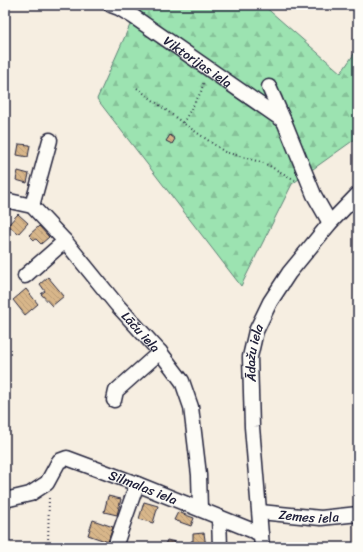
<svg xmlns="http://www.w3.org/2000/svg" width="363" height="552" font-family="Sriracha,sans-serif">
<style>
.forest{fill:url(#forest-firs);stroke:#5f8276}
.building{fill:url(#building-back-hatch);stroke:#22223b}
.lines{fill:none;stroke-linecap:round;stroke-linejoin:round}
.minor-casing{stroke:#22223b;stroke-width:17}
.path{stroke:#22223b;stroke-width:2;stroke-dasharray:1 3;stroke-linecap:butt}
.minor{stroke:#fdfcf7;stroke-width:14}
.labels{text-anchor:middle;stroke-width:4;stroke-linejoin:round;paint-order:stroke}
.street-label{font-size:13px;fill:#22223b;stroke:#fdfcf7}
</style>
<defs>
<pattern id="forest-firs" width="22" height="20" patternUnits="userSpaceOnUse"><rect width="22" height="20" fill="#9ce3b1"/><path d="M5 1l3.5 6h-7zM16 11l3.5 6h-7z" fill="#86c299"/></pattern>
<pattern id="building-back-hatch" width="6" height="6" patternUnits="userSpaceOnUse"><rect width="6" height="6" fill="#d8b68a"/><path d="M-1 5l2 2M0 0l6 6M5-1l2 2" fill="none" stroke="#b99c78"/></pattern>
</defs>
<rect width="100%" height="100%" fill="#f6eee1"/>
<filter id="ink" filterUnits="userSpaceOnUse"><feTurbulence type="fractalNoise" baseFrequency=".025" numOctaves="2"/><feDisplacementMap in="SourceGraphic" scale="8" xChannelSelector="R" yChannelSelector="G"/><feConvolveMatrix kernelMatrix="1 2 1 2 8 2 1 2 1" color-interpolation-filters="sRGB"/></filter>
<g filter="url(#ink)">
<path class="forest" d="M144,5H263L341,73L358,48V137L292,184L241,286L97,99L130,25Z"/>
<g class="building">
<path d="M170,135L175,139L172,144L166,141Z"/>
<path d="M19,144L30,145L28,157L17,155Z"/>
<path d="M18,171L29,174L27,183L16,180Z"/>
<path d="M18,214L28,223L18,234L8,225Z"/>
<path d="M39,226L49,237L41,244L36,239L34,240L29,235Z"/>
<path d="M48,277L64,296L52,306L41,294L45,291L40,284Z"/>
<path d="M26,289L38,304L25,315L13,300Z"/>
<path d="M108,496L121,499L117,515L104,512Z"/>
<path d="M144,502L158,506L153,523L139,519Z"/>
<path d="M178,512L194,518L191,526L174,520Z"/>
<path d="M93,520L113,527L108,542L88,535Z"/>
<path d="M204,533L206,547H192L191,541H193V534Z"/>
<path d="M167,540L175,542L174,547H164Z"/>
</g>
<g class="lines">
<defs>
<g id="minor">
<path id="s1" d="M111,5L119,8L134,17L284,121"/>
<path d="M269,87L284,121L314,195L330,223"/>
<path id="s2" d="M5,200L32,206L65,241L117,305L160,352L182,381L191,407L199,475L200,509"/>
<path d="M32,206L50,140"/>
<path d="M25,276L65,241"/>
<path d="M114,400L116,391L160,352"/>
<path id="s3" d="M5,500L30,494L47,483L59,461L67,458L137,484L261,534"/>
<path id="s4" d="M260,512L321,518L358,514"/>
<path d="M219,517L220,547"/>
<path d="M117,541L137,484"/>
<path id="s5" d="M262,547L252,427L250,357L256,331L270,302L289,273L330,223L358,194"/>
</g>
</defs>
<use href="#minor" class="minor-casing"/>
<g class="path">
<path d="M137,88L183,123L225,152L264,163L295,180"/>
<path d="M183,123L201,92L204,81"/>
<path d="M48,547L49,496"/>
</g>
<use href="#minor" class="minor"/>
</g>
</g>
<g class="labels">
<g class="street-label">
<text dy="5" stroke="none"><textPath href="#s1" startOffset="104">Viktorijas iela</textPath></text>
<text dy="5" stroke="none"><textPath href="#s2" startOffset="194">Lāču iela</textPath></text>
<text dy="5" stroke="none"><textPath href="#s5" startOffset="195">Ādažu iela</textPath></text>
<text dy="5" stroke="none"><textPath href="#s3" startOffset="161">Silmalas iela</textPath></text>
<text dy="5" stroke="none"><textPath href="#s4" startOffset="49">Zemes iela</textPath></text>
</g>
</g>
<rect width="363" height="552" fill="none" stroke="#fdfcf7" stroke-width="20"/>
<rect x="10" y="10" width="343" height="532" fill="none" stroke="#22223b" stroke-width="1.5" filter="url(#ink)"/>
</svg>
